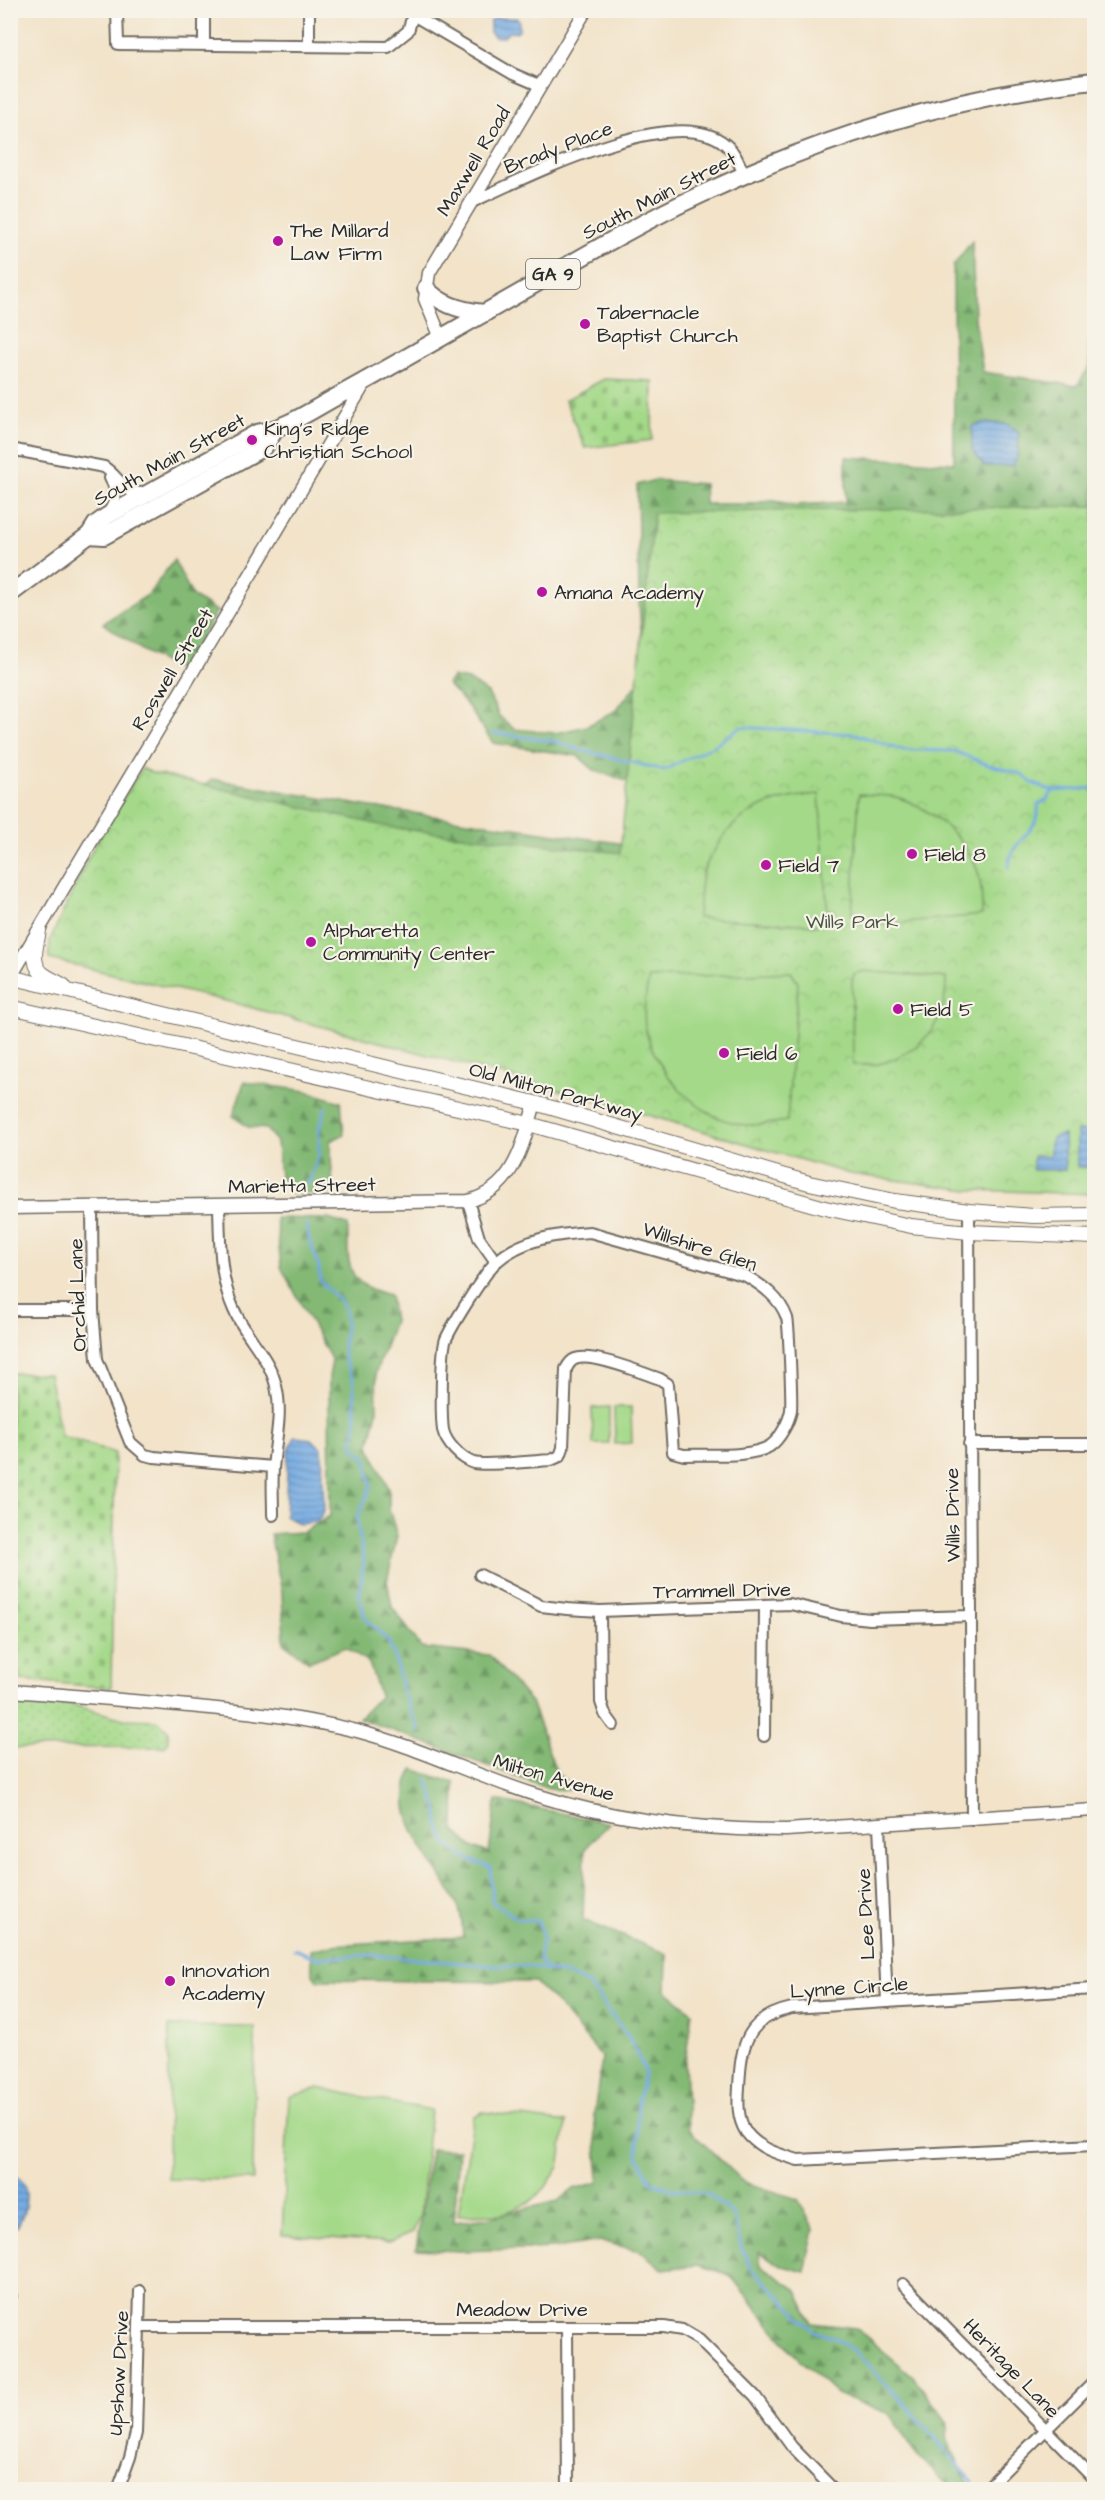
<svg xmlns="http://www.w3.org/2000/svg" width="1105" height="2500" font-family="'Architects Daughter',sans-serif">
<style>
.grass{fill:url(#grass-dots);stroke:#68825a;stroke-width:1.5}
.forest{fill:url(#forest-firs);stroke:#577250;stroke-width:1.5}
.cemetery{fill:url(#cemetery-stones);stroke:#68825a;stroke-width:1.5}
.park{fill:url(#park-crowns);stroke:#68825a;stroke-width:1.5}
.garden{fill:#a4d989;stroke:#68825a;stroke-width:1.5}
.water{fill:url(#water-rules);stroke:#506a86;stroke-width:1.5}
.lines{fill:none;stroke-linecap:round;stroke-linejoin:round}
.stream{stroke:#75aae2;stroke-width:3}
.minor-casing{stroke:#716b62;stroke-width:14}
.tertiary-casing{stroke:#716b62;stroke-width:15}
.secondary-casing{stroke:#716b62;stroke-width:16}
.trunk-casing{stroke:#716b62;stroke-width:20}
.minor{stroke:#fff;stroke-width:10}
.tertiary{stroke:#fff;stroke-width:12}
.secondary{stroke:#fff;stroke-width:14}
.trunk{stroke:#fff;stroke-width:16}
.poi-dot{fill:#b5179e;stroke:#f7f3e8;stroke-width:2}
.labels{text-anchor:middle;stroke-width:4.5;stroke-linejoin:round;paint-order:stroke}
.shield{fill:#f7f3e8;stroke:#686764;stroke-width:1.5}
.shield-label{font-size:18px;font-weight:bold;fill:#2b2b2b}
.street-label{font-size:20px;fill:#2b2b2b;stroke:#f7f3e8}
.poi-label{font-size:20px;fill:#2b2b2b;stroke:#f7f3e8;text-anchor:start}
.park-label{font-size:20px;fill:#495642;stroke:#f7f3e8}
</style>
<defs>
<pattern id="grass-dots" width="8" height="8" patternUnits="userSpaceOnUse" patternTransform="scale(1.5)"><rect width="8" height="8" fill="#a4d989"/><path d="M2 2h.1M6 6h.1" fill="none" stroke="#8dba76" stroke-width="1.8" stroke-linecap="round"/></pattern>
<pattern id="forest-firs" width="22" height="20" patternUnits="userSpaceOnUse" patternTransform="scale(1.5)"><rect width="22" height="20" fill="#83b975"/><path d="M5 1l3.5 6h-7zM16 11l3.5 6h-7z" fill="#6b9760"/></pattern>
<pattern id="cemetery-stones" width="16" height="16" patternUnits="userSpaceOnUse" patternTransform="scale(1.5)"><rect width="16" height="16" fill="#a4d989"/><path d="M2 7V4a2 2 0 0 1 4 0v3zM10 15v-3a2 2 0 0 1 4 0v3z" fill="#8dba76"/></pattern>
<pattern id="park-crowns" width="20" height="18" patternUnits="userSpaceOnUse" patternTransform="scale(1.5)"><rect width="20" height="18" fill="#a4d989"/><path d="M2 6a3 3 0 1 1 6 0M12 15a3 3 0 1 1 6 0" fill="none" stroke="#8dba76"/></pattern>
<pattern id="water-rules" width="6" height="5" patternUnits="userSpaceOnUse" patternTransform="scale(1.5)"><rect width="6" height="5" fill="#75aae2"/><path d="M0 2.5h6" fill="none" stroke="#608bb7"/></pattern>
</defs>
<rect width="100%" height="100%" fill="#f7f3e8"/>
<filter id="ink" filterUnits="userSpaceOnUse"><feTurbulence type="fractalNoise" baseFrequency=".0167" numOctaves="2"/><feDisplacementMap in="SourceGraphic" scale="12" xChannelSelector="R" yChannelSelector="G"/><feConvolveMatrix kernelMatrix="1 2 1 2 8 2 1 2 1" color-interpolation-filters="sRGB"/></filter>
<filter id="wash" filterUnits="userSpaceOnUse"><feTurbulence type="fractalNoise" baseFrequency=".008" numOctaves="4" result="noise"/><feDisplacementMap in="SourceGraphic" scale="24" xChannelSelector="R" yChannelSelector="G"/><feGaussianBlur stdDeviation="1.35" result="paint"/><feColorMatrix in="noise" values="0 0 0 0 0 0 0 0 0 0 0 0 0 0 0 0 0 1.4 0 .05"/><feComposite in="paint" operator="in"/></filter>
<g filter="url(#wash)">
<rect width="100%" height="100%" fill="#f2e3c9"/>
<path class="grass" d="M11,1699L66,1703L124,1719L156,1720L168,1730V1743L164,1747L11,1748Z"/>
<g class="forest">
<path d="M972,241L975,319L983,372L1077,386L1090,366L1089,344H1094V632L679,891L198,790L213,779L365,806L646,847L635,784L594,770L578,756L493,743L467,705L447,684L452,677L468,680L488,693L499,716L514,729L555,733L587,726L615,711L644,676L639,601L637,485L655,480L704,484L705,504H753L770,500L794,505L846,502V457L954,463L953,266Z"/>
<path d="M174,560L193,597L217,611L181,671L145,652L103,623L148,595Z"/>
<path d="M244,1082L306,1091L341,1102L344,1134L330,1141L333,1188L331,1193L291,1194L280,1177L277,1142L266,1129L248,1127L233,1116Z"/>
<path d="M276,1218L328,1219L348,1225C347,1266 346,1285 390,1295L394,1321L376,1372L377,1411L369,1446L389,1489V1509L397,1536L387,1581L392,1607L422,1648L489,1655L531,1702L557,1774L578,1790L549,1789L359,1718L380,1696L369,1663L346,1647L309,1662L284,1643L282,1592L270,1534L303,1532L330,1516L329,1377L332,1361L281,1267Z"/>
<path d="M413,1769L455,1783L454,1830L472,1847L489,1853L496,1800L609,1823L585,1849L583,1920L667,1954L666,1991L692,2012L685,2062L688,2129L744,2182L798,2199L814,2229L805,2272L783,2266L759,2252L761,2266L796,2289L812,2323L856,2328L913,2376L948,2423L946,2437L970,2487L952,2489L917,2456L890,2415L835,2393L791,2351L730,2275L698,2265L663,2269L640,2251L600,2241L556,2248L460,2251L416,2249L431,2149L459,2150L454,2222L482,2219L558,2201L574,2189L599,2182L594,2114L602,2057L559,2006L535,1982L317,1980L312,1972L311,1950L331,1945L464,1937C462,1928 462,1917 459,1909C442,1866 385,1820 413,1769Z"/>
</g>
<g class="cemetery">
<path d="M604,379L653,381L652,440L585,448L565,400Z"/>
<path d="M11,1373L49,1374L61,1436L115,1453L111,1688L11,1679Z"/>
</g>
<path class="park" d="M1094,506V1194L969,1190L850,1174L596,1100L230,1002L49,959L50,940L91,852L142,768L152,773L393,828L620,853L654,513Z"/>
<g class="garden">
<path d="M819,794L828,916L818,925L698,918C699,904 699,889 702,876C703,869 708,861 712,855C734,810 773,798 819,794Z"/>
<path d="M859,794C871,795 884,795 896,797C929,806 965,838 977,869C982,884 982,900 982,915L861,926L852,914Z"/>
<path d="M863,971L946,978C947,1020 926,1048 886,1062C877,1066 864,1065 853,1065L852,983L854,974Z"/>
<path d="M791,972L798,983L787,1121C775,1123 762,1125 750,1125C704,1124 662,1079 648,1038C641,1020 645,996 649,978Z"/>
<path d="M609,1407V1444H593L592,1408Z"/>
<path d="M614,1407H631L632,1443L615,1444Z"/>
<path d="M169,2026L255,2027L253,2180L168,2179Z"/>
<path d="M318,2088L431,2110L420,2215L413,2232L389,2242L282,2235L289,2097Z"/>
<path d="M483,2112L566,2123L559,2167L545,2188L529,2203L502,2214L458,2215L474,2116Z"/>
</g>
<g class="water">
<path d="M495,18H517L519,20V30L516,32H509L504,37H495L490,32V22Z"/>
<path d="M983,423C997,423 1009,421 1019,433L1018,455L1013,466H984L972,449V426Z"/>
<rect x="1077" y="1131" width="17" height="36"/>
<path d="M1064,1135L1065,1170H1033V1156H1050V1143L1053,1137Z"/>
<path d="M295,1437L312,1439L322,1449L324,1512L316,1522L299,1524L285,1516L288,1451Z"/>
<path d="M11,2175C34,2180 26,2212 17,2227L11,2229Z"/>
</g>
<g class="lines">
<g class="stream">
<path d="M494,733L554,741L580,750L664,770L717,744L740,727L855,734L903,750L954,751L986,764L1022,774L1032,783L1053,791L1094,788"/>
<path d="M1008,867C1010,863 1010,857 1012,853C1021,835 1041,828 1038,804L1046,801L1053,791"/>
<path d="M308,1184L319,1155V1130L325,1108"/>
<path d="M307,1224C307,1245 321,1261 320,1281L343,1304L346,1318L343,1349L345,1362L353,1378L356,1420L353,1447L366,1458L371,1486L357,1519L364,1560L359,1597L366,1619L388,1641L394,1654L403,1693L419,1731"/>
<path d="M427,1780C430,1790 435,1798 437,1808C439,1812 437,1817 438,1822C443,1849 465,1860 490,1867L492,1902L519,1919L538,1921L543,1935L539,1960L547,1970L571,1976L589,1985L630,2039L645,2071L638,2103L637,2155L651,2182L672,2189L708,2194L733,2214L742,2250L754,2271L814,2331L837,2339L855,2352L906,2405L973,2482"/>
<path d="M294,1949L317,1958L373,1955L495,1966H528L547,1970"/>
</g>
</g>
</g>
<g filter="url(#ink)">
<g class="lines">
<defs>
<g id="minor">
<path d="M117,10L118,44L388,47L408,31L413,15L513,74L541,86"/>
<path d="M204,10V44"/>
<path d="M309,46V10"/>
<path d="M474,201C525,178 675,101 725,144C735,152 739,163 744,175"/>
<path d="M10,449L104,467C120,477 123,495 145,493"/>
<path d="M108,513C117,500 118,492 110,478"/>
<path d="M468,1201L479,1238L496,1262"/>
<path d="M219,1206C220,1241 219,1277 234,1310C246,1337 270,1358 276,1386C283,1414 275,1441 273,1469C272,1484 273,1499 273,1515"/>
<path d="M92,1208L93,1310L97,1359L130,1442L145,1455L154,1457L273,1467"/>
<path d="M969,1211L972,1819"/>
<path d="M590,1232L746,1276C763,1286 780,1298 787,1318C789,1325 792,1401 791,1410C789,1422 780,1439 770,1446C751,1458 707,1454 684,1455L673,1452L668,1384L660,1379C642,1373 592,1352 575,1359C570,1361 568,1365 566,1369L563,1448L560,1456L551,1460C536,1461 485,1466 474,1463C461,1459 446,1443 443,1430C441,1417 441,1350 446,1339C453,1324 485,1272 496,1262C521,1239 558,1234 590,1232Z"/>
<path d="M10,1310H93"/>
<path d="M969,1444H1094"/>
<path d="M480,1575L541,1606L567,1609L600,1611L790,1604L841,1616L870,1619L971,1616"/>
<path d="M600,1611L601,1702L605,1714L613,1725"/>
<path d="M764,1736L765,1605"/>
<path d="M879,1825L887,2002"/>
<path d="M1094,1989L792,2008C746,2018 741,2045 739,2087C738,2102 737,2118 746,2132C759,2149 778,2154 798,2160L1094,2145"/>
<path d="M903,2284L1094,2479"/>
<path d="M10,2296H11"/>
<path d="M140,2327H664L682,2330L699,2340L755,2396L792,2447L834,2490"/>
<path d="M567,2327L568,2490"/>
<path d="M118,2490L130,2457L136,2433L140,2291"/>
<path d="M985,2490L1094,2382"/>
</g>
<g id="tertiary">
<path d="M441,338L425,299L429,273L586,10"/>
<path d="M10,978L366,381"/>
<path d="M10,1208L468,1201C515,1189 523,1143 535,1103"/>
<path d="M10,1691C66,1695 122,1700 178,1705C238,1711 298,1716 357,1731C418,1747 475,1776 536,1795C617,1821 701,1830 786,1830L1094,1810"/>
</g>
<g id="secondary">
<path d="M39,931C36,947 29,966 46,976C52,980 58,982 64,986"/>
<path d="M10,977L535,1103L809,1183L895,1201L969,1211L1033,1216L1094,1215"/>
<path d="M10,1007L529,1124L825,1208L911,1226L969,1232L1094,1237"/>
</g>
<g id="trunk">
<path d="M426,288C440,305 463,311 485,313"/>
<path d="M89,535L104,536L264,447L275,430"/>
<path d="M10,594L89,535L96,524L107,516L257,433C285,429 310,411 336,397C396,364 456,329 516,295C577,260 639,223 702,194C826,136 958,95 1094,81"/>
</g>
</defs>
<use href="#minor" class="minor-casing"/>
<use href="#tertiary" class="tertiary-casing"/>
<use href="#secondary" class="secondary-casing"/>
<use href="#trunk" class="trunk-casing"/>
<use href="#minor" class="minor"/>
<use href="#tertiary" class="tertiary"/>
<use href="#secondary" class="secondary"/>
<use href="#trunk" class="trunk"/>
</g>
</g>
<g class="poi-dot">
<circle cx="278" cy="241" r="6"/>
<circle cx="585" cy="324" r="6"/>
<circle cx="252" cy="440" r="6"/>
<circle cx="542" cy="592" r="6"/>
<circle cx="912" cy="854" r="6"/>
<circle cx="766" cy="865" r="6"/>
<circle cx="311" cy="942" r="6"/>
<circle cx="898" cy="1009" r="6"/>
<circle cx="724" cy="1053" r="6"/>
<circle cx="170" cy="1981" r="6"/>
</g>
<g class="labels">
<rect class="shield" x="526" y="259" width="54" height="30" rx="4.5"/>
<g class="shield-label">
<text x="553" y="280">GA 9</text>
</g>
<g class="street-label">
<text transform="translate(558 147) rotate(-21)" y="7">Brady Place</text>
<text transform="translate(473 161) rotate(-59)" y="7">Maxwell Road</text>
<text transform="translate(659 195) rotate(-27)" y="7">South Main Street</text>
<text transform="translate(169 459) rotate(-29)" y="7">South Main Street</text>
<text transform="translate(172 669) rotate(-59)" y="7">Roswell Street</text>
<text transform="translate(556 1091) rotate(15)" y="7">Old Milton Parkway</text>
<text transform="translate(302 1185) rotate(-1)" y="7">Marietta Street</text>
<text transform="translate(700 1246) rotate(18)" y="7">Willshire Glen</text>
<text transform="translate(77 1295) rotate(-92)" y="7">Orchid Lane</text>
<text transform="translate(952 1515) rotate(-91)" y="7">Wills Drive</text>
<text transform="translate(722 1590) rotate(-1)" y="7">Trammell Drive</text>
<text transform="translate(554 1777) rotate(16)" y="7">Milton Avenue</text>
<text transform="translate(865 1914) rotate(-93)" y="7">Lee Drive</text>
<text transform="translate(849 1987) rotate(-4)" y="7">Lynne Circle</text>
<text x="522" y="2316">Meadow Drive</text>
<text transform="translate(1012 2368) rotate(46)" y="7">Heritage Lane</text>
<text transform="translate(118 2373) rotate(-87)" y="7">Upshaw Drive</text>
</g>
<g class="poi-label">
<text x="290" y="237">The Millard<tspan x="290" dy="23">Law Firm</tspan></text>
<text x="597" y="319">Tabernacle<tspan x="597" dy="23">Baptist Church</tspan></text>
<text x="264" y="435">King's Ridge<tspan x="264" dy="23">Christian School</tspan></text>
<text x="554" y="599">Amana Academy</text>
<text x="924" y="861">Field 8</text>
<text x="778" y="872">Field 7</text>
<text x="323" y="937">Alpharetta<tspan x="323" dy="23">Community Center</tspan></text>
<text x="910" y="1016">Field 5</text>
<text x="736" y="1060">Field 6</text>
<text x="182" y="1977">Innovation<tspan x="182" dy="23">Academy</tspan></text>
</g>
<g class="park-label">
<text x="852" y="928">Wills Park</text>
</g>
</g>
<rect width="1105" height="2500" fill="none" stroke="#f7f3e8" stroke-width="36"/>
</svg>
